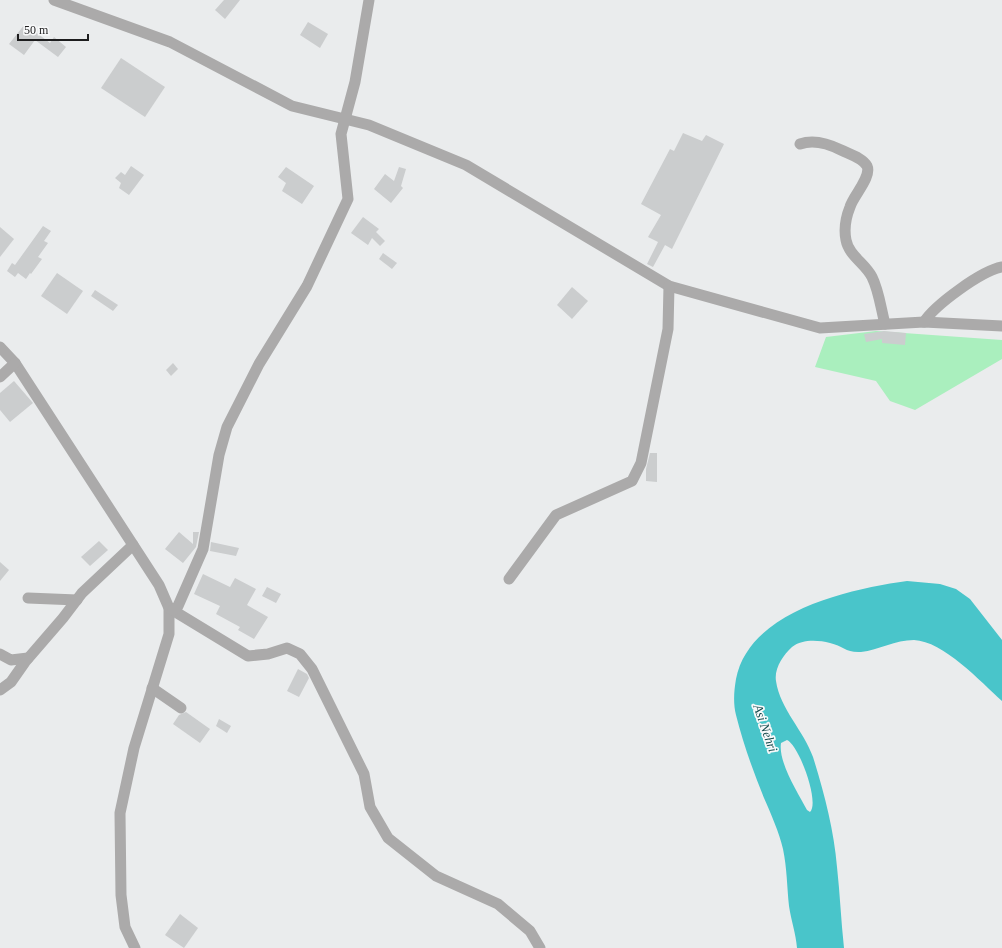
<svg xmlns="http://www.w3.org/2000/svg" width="1002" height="948" font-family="Georgia,serif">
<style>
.green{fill:#aaefbe}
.water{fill:#49c5ca;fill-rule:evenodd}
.building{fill:#cbcdce}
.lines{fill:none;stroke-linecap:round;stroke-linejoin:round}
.minor{stroke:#abaaaa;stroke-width:11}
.labels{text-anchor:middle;stroke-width:3.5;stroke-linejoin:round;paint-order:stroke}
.water-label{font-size:13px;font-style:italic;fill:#164c4e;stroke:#f8f9fa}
</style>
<rect width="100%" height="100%" fill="#eaeced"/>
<path class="green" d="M876,331L1002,340V359L915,410L890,401L876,381L815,367L826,337Z"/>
<path class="water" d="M907,581L940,584L956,589L970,599L1002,640V701C981,682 943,641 914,640C895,640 879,650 861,652C846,653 843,646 830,643C818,640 802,639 792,647C783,655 774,669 776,681C780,709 804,731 813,757C824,792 834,830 837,867C840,894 841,921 844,948H797C796,934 791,920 789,906C787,887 787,868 783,849C779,832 771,814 764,798C753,771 743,743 736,715C733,703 734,691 736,679C749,611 849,589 907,581ZM787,740C799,745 820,803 810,812L807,810C798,793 778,762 781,743Z"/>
<g class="building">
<path d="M224,0H240L225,19L215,10Z"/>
<path d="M308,22L328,34L320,48L300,35Z"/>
<path d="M25,24L50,43L54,37L66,47L58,57L35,40L24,55L9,44Z"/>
<path d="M121,58L165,87L145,117L101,88Z"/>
<path d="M683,133L702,141L706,135L724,144L672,249L665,245L653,267L647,264L658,242L648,237L661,215L641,204L670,149L674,151Z"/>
<path d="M131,166L144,175L129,195L119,188L121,183L115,178L121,172L125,175Z"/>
<path d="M286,167L314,186L302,204L282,191L286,183L278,177Z"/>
<path d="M399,167L406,169L401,186L403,188L391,203L374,189L385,174L394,181Z"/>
<path d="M363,217L379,229L376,232L385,241L380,246L372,238L368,245L351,233Z"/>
<path d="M43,226L51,231L44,241L48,243L38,257L42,259L31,274L30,273L26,279L18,273L15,277L7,271L12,263L15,265Z"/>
<path d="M0,227L14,239L0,257Z"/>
<path d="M383,253L397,263L392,269L379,259Z"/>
<path d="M57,273L83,291L67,314L41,296Z"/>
<path d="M572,287L588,301L572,319L557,305Z"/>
<path d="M95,290L118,305L113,311L91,296Z"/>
<path d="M884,331L906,333L905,345L882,343V339L866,342L864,334Z"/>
<path d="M173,363L178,369L171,376L166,370Z"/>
<path d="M14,381L33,403L10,422L0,410V393Z"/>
<path d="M650,453H657V482L646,481V469Z"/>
<path d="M179,532L193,544V532H199L196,547L183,563L165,549Z"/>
<path d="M99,541L108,550L90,566L81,557Z"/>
<path d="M211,542L239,548L236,556L210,551Z"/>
<path d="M0,562L9,570L0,581Z"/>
<path d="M203,574L230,587L235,578L256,589L247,605L268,617L254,639L238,630L240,627L216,614L220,606L194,594Z"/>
<path d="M267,587L281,594L276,603L262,596Z"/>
<path d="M298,669L307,674L309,678L299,697L287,691Z"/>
<path d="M186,712L210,729L200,743L173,724L179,715Z"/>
<path d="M219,719L231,726L227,733L216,726Z"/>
<path d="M180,914L198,928L184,948L165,935Z"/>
</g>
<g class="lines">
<g class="minor">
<path d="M54,0L170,42L292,106L369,125L466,165L669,286L820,328L924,322L1002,326"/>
<path d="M800,144C814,139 829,144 841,150C849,154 863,158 867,166C872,177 853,196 850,207C846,217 844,230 846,240C849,256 865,263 872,277C879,291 881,309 885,324"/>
<path d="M924,322C935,305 981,271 1002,267"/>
<path d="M0,347L15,363L159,585L169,608V634L134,748L120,813L121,895L125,927L135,948"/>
<path d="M0,377L15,363"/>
<path d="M509,579L556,515L632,481L641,463L668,329L669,286"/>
<path d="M28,598L77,600"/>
<path d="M169,608L248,656L268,654L287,648L300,654L312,669L364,774L370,807L388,838L436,876L498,904L530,931L540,948"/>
<path d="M173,610L178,606L203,549L219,455L227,427L259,364L307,286L348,199L341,134L355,82L369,0"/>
<path d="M0,654L11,660L28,658"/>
<path d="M152,688L181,708"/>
<path d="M0,690L11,682L25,662L63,618L82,593L133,545"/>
</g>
</g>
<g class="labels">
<g class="water-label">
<text transform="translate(766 728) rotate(71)" y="5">Asi Nehri</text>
</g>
</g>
<path d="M18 34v6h70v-6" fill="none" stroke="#1d1d1e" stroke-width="2"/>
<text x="24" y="34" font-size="12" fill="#1d1d1e" stroke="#f8f9fa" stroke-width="3" paint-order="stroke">50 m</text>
</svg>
